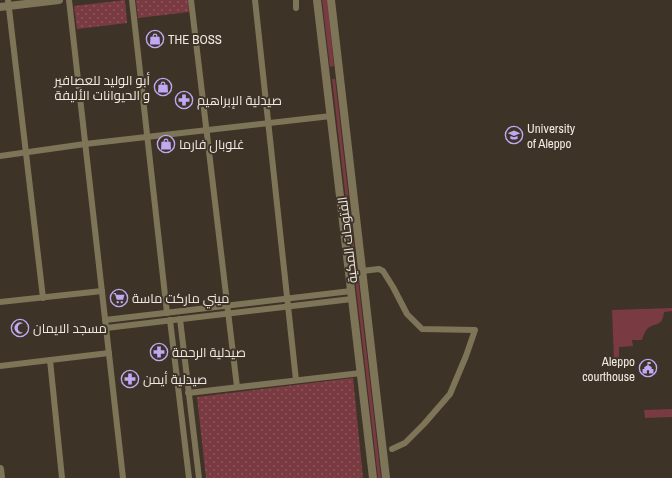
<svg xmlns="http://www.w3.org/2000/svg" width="672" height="478" font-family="'Archivo Narrow',Cairo,sans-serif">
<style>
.grass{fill:#793b41}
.park{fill:url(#park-dots)}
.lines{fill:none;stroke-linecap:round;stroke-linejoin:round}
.minor{stroke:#7e7558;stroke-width:6}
.tertiary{stroke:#7e7558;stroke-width:8}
.labels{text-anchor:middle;stroke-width:4;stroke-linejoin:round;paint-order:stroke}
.poi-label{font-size:13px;fill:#f0e8e1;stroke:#3e3327;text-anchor:start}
.street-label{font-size:13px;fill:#f0e8e1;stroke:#3e3327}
</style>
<defs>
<pattern id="park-dots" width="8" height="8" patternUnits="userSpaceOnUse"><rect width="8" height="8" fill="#793b41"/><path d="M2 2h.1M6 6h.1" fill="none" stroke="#8c575c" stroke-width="1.8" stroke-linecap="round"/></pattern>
</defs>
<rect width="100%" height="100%" fill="#3e3327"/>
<g class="grass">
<path d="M322,0H327L334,66L330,67Z"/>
<path d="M332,79H335L381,478H378Z"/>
<path d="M672,308V311L664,312C662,327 657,322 648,328C645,331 643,336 642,340H632L633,346L619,347V361H614L612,310Z"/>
<path d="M672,409V417L645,418L644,410Z"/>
</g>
<g class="park">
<path d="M125,0L127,23L77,29L74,6Z"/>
<path d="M136,0H188L189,12L138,18Z"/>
<path d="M353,378L363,478H206L197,397Z"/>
</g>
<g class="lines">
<g class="minor">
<path d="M8,0L43,298"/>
<path d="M69,0L123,478"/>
<path d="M132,0L167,313"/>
<path d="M191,0L237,387"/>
<path d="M255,0L296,380"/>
<path d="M296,0V8"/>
<path d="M0,156L85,144L331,116"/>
<path d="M362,271L379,269L383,271L393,287L407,314L422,329L475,330L466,356L450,394L424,424L405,443L392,449"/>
<path d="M0,302L102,291"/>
<path d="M180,319L199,478"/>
<path d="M105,320L351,291"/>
<path d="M170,320L189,478"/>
<path d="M106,328L352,299"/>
<path d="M50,360L62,478"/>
<path d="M0,366L109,353"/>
<path d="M188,393L361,373"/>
</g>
<g class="tertiary">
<path d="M317,0L373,478"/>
<path d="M331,0L386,478"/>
<path d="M0,7L59,0"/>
<path d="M0,469L1,478"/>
</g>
</g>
<defs>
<symbol id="shop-ring" viewBox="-11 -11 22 22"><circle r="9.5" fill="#3e3327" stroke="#bfa9f4" stroke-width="1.5"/><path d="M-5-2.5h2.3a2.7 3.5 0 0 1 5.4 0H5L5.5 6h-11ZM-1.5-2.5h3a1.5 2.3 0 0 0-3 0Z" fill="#bfa9f4"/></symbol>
<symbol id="pharmacy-ring" viewBox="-11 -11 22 22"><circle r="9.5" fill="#3e3327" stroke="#bfa9f4" stroke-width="1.5"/><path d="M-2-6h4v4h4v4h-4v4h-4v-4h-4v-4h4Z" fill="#bfa9f4"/></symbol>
<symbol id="university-ring" viewBox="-11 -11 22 22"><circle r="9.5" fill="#3e3327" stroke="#bfa9f4" stroke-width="1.5"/><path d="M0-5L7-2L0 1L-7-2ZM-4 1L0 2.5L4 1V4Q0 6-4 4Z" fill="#bfa9f4"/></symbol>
<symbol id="supermarket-ring" viewBox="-11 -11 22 22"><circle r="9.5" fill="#3e3327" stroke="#bfa9f4" stroke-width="1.5"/><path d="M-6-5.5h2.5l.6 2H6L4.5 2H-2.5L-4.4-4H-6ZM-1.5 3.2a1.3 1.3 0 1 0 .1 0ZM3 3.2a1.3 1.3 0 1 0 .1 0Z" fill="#bfa9f4"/></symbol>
<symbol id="mosque-ring" viewBox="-11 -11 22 22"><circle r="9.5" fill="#3e3327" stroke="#bfa9f4" stroke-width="1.5"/><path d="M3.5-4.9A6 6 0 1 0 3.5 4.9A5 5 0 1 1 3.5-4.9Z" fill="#bfa9f4"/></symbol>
<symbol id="civic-ring" viewBox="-11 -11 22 22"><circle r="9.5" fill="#3e3327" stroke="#bfa9f4" stroke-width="1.5"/><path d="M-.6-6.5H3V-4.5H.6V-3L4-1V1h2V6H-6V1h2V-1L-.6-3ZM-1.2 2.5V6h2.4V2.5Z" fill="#bfa9f4"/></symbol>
</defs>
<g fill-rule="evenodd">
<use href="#shop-ring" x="145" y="29" width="20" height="20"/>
<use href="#shop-ring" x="153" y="77" width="20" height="20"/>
<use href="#pharmacy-ring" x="174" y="90" width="20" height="20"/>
<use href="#university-ring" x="504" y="125" width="20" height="20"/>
<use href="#shop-ring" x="156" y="134" width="20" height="20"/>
<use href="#supermarket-ring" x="109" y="288" width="20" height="20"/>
<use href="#mosque-ring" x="10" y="318" width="20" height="20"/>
<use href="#pharmacy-ring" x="149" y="342" width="20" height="20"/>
<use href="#civic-ring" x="638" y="358" width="20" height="20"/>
<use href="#pharmacy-ring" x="120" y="369" width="20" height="20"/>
</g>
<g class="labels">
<g class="poi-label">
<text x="168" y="44">THE BOSS</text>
<text x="150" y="85" text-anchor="end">أبو الوليد للعصافير<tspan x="150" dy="15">و الحيوانات الأليفة</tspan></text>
<text x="197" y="105">صيدلية الإبراهيم</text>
<text x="527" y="133">University<tspan x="527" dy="15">of Aleppo</tspan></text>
<text x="179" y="149">غلوبال فارما</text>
<text x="132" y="303">ميني ماركت ماسة</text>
<text x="33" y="333">مسجد الايمان</text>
<text x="172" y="357">صيدلية الرحمة</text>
<text x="635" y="366" text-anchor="end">Aleppo<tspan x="635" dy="15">courthouse</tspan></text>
<text x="143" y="384">صيدلية أيمن</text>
</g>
<g class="street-label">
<text transform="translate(347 240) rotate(-97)" y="5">الفتوحات المكية</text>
</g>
</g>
</svg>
